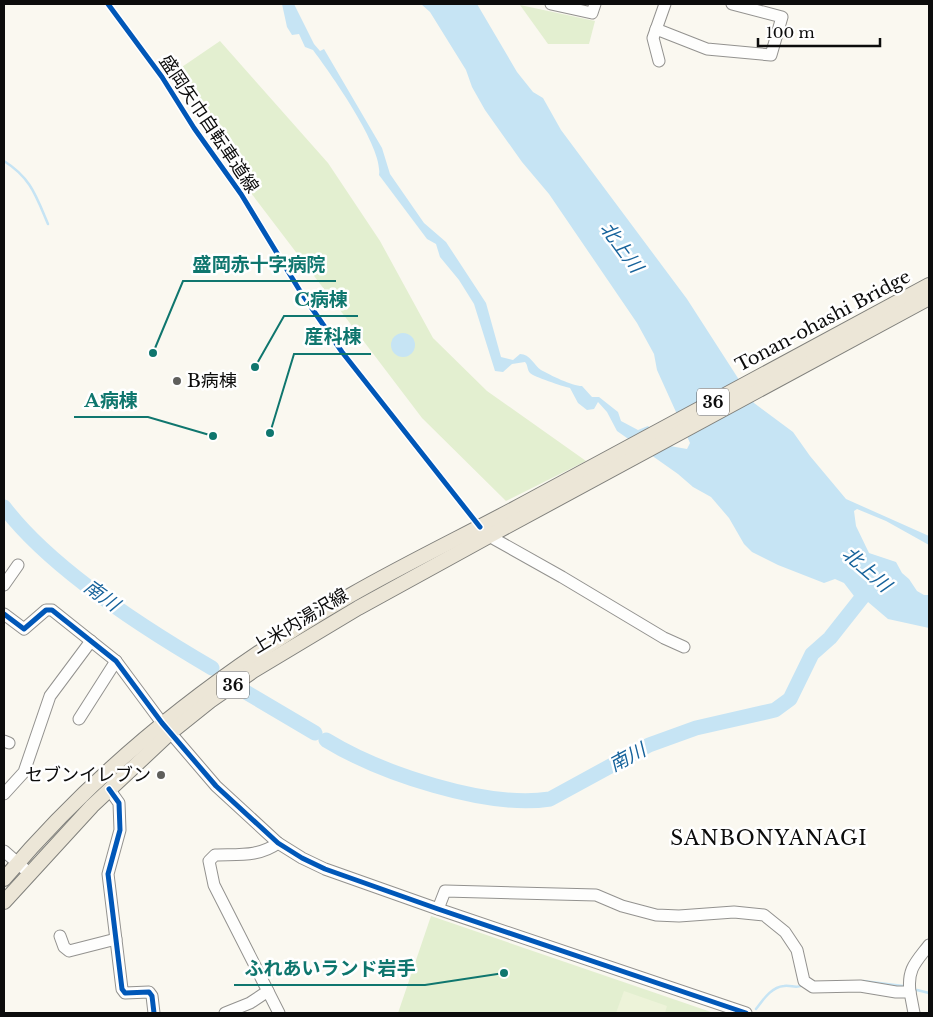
<svg xmlns="http://www.w3.org/2000/svg" width="933" height="1017" font-family="'Libre Baskerville','Noto Sans JP',serif">
<style>
.green{fill:#e3efd0}
.pitch{fill:#edf3d9}
.water{fill:#c6e4f4}
.lines{fill:none;stroke-linecap:round;stroke-linejoin:round}
.stream{stroke:#c6e4f4;stroke-width:2.5}
.river{stroke:#c6e4f4;stroke-width:15}
.minor-casing{stroke:#93928f;stroke-width:13}
.major-casing{stroke:#80807c;stroke-width:16}
.minor{stroke:#fefefd;stroke-width:11}
.major{stroke:#ece6d7;stroke-width:14}
.cycleway-casing{stroke:#fff;stroke-width:8}
.cycleway{stroke:#0057b8;stroke-width:5}
.poi-dot{fill:#5f5f5c;stroke:#fff;stroke-width:2}
.labels{text-anchor:middle;stroke-width:5;stroke-linejoin:round;paint-order:stroke}
.shield{fill:#fff;stroke:#555;stroke-width:1}
.shield-label{font-size:16px;font-weight:bold;fill:#0c0c0c}
.street-label{font-size:18px;fill:#0c0c0c;stroke:#fff}
.poi-label{font-size:18px;fill:#0c0c0c;stroke:#fff;text-anchor:start}
.water-label{font-size:19px;font-style:italic;fill:#17639b;stroke:#fff}
.quarter-label{font-size:20px;letter-spacing:1px;fill:#0c0c0c;stroke:#fff}
.leader{fill:none;stroke:#0f766e;stroke-width:2}
.callout-dot{fill:#0f766e;stroke:#fff;stroke-width:2}
.callout-label{font-size:19px;text-anchor:middle;font-weight:bold;fill:#0f766e;stroke:#fff;stroke-width:5;stroke-linejoin:round;paint-order:stroke}
</style>
<rect width="100%" height="100%" fill="#faf8f0"/>
<g class="green">
<path d="M520,5L595,21L589,44H548Z"/>
<path d="M220,41L328,163L380,241L433,338L487,391L586,461L506,501L422,418L248,189L245,172L176,71Z"/>
<path d="M431,916L714,1013H398Z"/>
</g>
<path class="pitch" d="M624,991L667,1006L665,1013H616Z"/>
<g class="water">
<path d="M282,4H294L314,44L320,51L324,49L382,148L390,174L424,223L446,242L486,303L501,357L513,360L520,354C530,354 534,365 541,370C550,375 572,386 582,386L592,397H599L618,412L621,421L638,430L648,426L670,446L687,449L690,443L657,370L654,354L637,323L549,194L522,162L485,110L472,87L466,70L430,12L421,4H477L517,72L533,92L543,98L561,130L687,299L754,403L793,432L810,456L846,499L929,536V545L886,521L857,509L854,511L856,526L869,553L896,562L902,573L909,579L917,591L924,595H929V628L888,619L868,602L854,596L844,583L835,579L824,583L778,565L752,552L744,544L729,518L711,497L693,487L678,474L617,431L607,412L598,402L594,409L587,410L578,403L570,388C562,386 534,377 530,373C527,370 528,365 525,362L512,364L503,372L495,371L474,304L459,280L440,257L436,244L427,239L379,175C384,148 330,73 313,50L305,47L299,34L292,35L287,27Z"/>
<circle cx="403" cy="345" r="12"/>
</g>
<g class="lines">
<g class="stream">
<path d="M4,161C31,178 36,196 48,224"/>
<path d="M863,981L903,986"/>
<path d="M917,990L929,993"/>
<path d="M756,1009C763,1000 771,987 784,986C792,985 796,989 804,985"/>
</g>
<g class="river">
<path d="M4,507C51,569 145,629 212,668"/>
<path d="M244,691L315,733"/>
<path d="M326,740C380,773 487,809 550,799L649,745L696,728L775,710L790,699L812,654L830,638L864,595L876,587"/>
</g>
<defs>
<g id="minor">
<path d="M551,4L592,13L595,4"/>
<path d="M656,29L707,49L771,55L782,17L732,4"/>
<path d="M659,61L653,38L665,4"/>
<path d="M489,536L562,577L664,638L684,647"/>
<path d="M4,585L18,565"/>
<path d="M4,614L24,629L46,610H52L116,661L162,723L216,786L278,843L302,858L325,869L438,909L746,1013"/>
<path d="M79,719L116,661"/>
<path d="M4,741L9,743"/>
<path d="M109,789L119,803L120,830L108,874L122,989L125,993L149,992L152,996L154,1013"/>
<path d="M4,794L24,772L50,696L91,641"/>
<path d="M278,843C259,857 238,854 215,855L209,861L214,885L279,1013"/>
<path d="M4,851L29,873"/>
<path d="M438,909L445,891L596,895L622,906L656,915L679,916L734,912L764,915L785,932L797,950L804,981L813,987L860,986L896,992H910L914,1013"/>
<path d="M60,936L64,947L69,951L116,939"/>
<path d="M910,992C907,969 916,962 929,945"/>
<path d="M225,1013L250,1003L268,991"/>
</g>
<g id="major">
<path d="M4,879C101,764 221,670 351,595C412,560 476,530 538,496C668,426 798,355 929,285"/>
<path d="M4,902L92,806L170,733L210,701L253,671L358,608L489,536L929,298"/>
</g>
</defs>
<use href="#minor" class="minor-casing"/>
<use href="#major" class="major-casing"/>
<use href="#minor" class="minor"/>
<use href="#major" class="major"/>
<defs>
<g id="cycleway">
<path d="M108,4L162,77L194,128L241,194L300,291L342,352L480,527"/>
<path d="M4,614L24,629L46,610H52L116,661L162,723L216,786L278,843L302,858L325,869L438,909L746,1013"/>
<path d="M109,789L119,803L120,830L108,874L122,989L125,993L149,992L152,996L154,1013"/>
</g>
</defs>
<use href="#cycleway" class="cycleway-casing"/>
<use href="#cycleway" class="cycleway"/>
</g>
<g class="poi-dot">
<circle cx="177" cy="381" r="5"/>
<circle cx="161" cy="775" r="5"/>
</g>
<g class="labels">
<g class="shield">
<rect x="697" y="388.5" width="32" height="27" rx="4"/>
<rect x="217" y="671.5" width="32" height="27" rx="4"/>
</g>
<g class="shield-label">
<text x="713" y="408">36</text>
<text x="233" y="691">36</text>
</g>
<g class="street-label">
<text transform="translate(209 124) rotate(56)" y="6">盛岡矢巾自転車道線</text>
<text transform="translate(823 321) rotate(-28)" y="6">Tonan-ohashi Bridge</text>
<text transform="translate(300 621) rotate(-31)" y="6">上米内湯沢線</text>
</g>
<g class="poi-label">
<text x="187" y="387">B病棟</text>
<text x="151" y="781" text-anchor="end">セブンイレブン</text>
</g>
<g class="water-label">
<text transform="translate(622 247) rotate(54)" y="7">北上川</text>
<text transform="translate(867 569) rotate(41)" y="7">北上川</text>
<text transform="translate(102 595) rotate(36)" y="7">南川</text>
<text transform="translate(627 757) rotate(-28)" y="7">南川</text>
</g>
<g class="quarter-label">
<text x="769" y="845">SANBONYANAGI</text>
</g>
</g>
<path class="leader" d="M153 353L183 281H336M255 367L284 316H358M270 433L294 354H371M213 436L148 417H74M504 973L425 985H234"/>
<g class="callout-dot">
<circle cx="153" cy="353" r="5"/>
<circle cx="255" cy="367" r="5"/>
<circle cx="270" cy="433" r="5"/>
<circle cx="213" cy="436" r="5"/>
<circle cx="504" cy="973" r="5"/>
</g>
<g class="callout-label">
<text x="259" y="271">盛岡赤十字病院</text>
<text x="321" y="306">C病棟</text>
<text x="333" y="343">産科棟</text>
<text x="111" y="407">A病棟</text>
<text x="330" y="975">ふれあいランド岩手</text>
</g>
<rect width="933" height="1017" fill="none" stroke="#0c0c0c" stroke-width="10"/>
<path d="M758 38v8h122v-8" fill="none" stroke="#0c0c0c" stroke-width="2.5"/>
<text x="766" y="38" font-size="15" fill="#0c0c0c" stroke="#ffffff" stroke-width="4" paint-order="stroke">100 m</text>
</svg>
